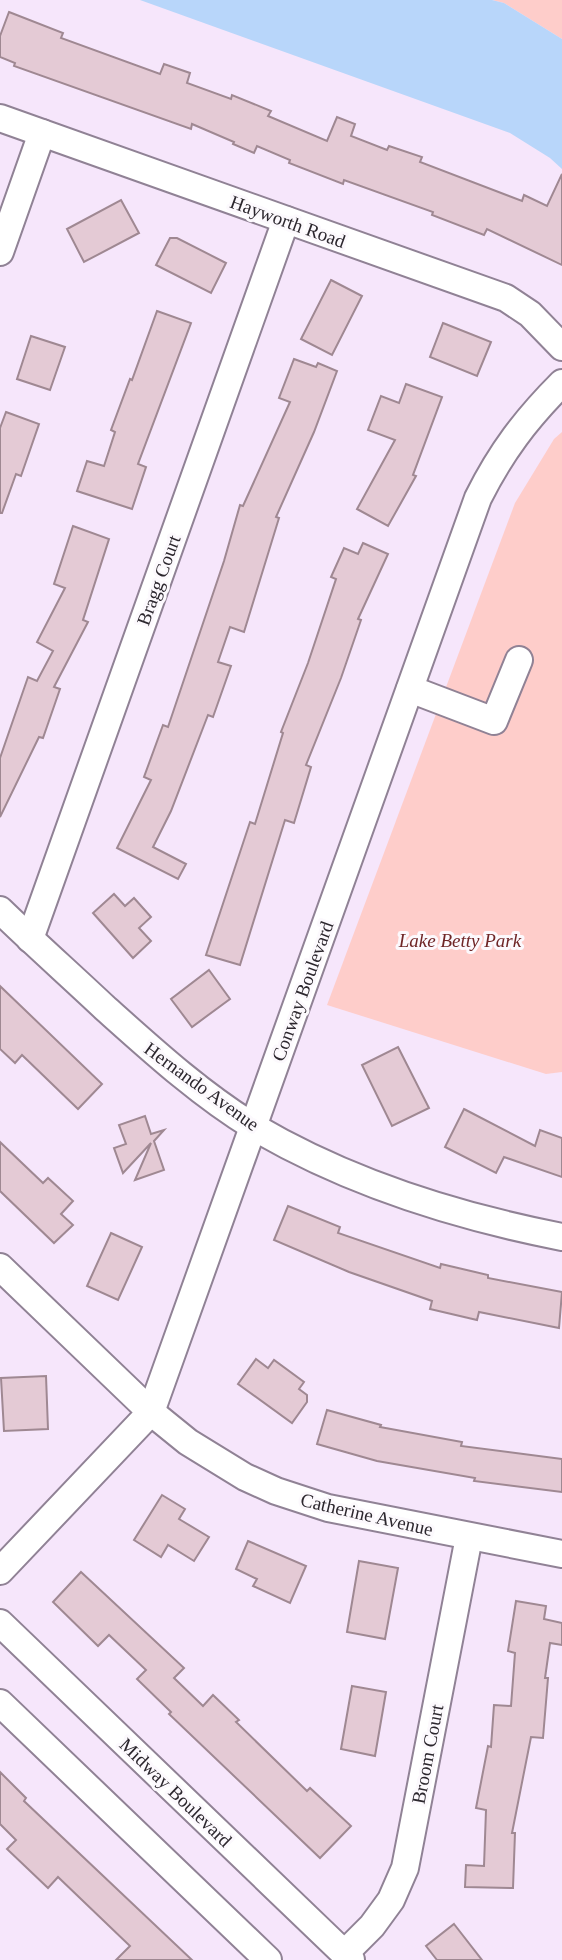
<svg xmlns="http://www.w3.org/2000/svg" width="562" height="1960" font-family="Georgia,serif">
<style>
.green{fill:#fecdca}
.water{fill:#b8d6fa}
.building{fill:#e4cad5;stroke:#9f8892;stroke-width:2}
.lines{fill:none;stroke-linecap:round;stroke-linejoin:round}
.minor-casing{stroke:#908295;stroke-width:30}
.minor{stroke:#fff;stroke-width:26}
.labels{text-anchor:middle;stroke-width:6;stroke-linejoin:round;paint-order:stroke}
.street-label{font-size:19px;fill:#2c272e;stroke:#fcf9fd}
.park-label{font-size:19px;font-style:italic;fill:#6f2627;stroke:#fcf9fd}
</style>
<rect width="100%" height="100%" fill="#f6e6fb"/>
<g class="green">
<path d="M492,0H562V39L504,3Z"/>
<path d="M562,432V1072L546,1074L327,1005L515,503L554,439Z"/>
</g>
<path class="water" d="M140,0H492L504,3L562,39V169L550,158L510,133Z"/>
<g class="building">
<path d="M9,12L63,33L61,38L160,74L164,64L190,73L187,83L231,99L232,95L271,111L268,116L327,141L337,117L355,124L351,136L387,150L389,146L422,157L420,162L522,201L524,195L547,206L562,174V265L487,229L484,235L432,215L433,212L344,180L343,184L289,163L290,160L257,146L254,153L233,144L234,142L192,124L191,129L14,66L15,63L0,57V36Z"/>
<path d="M121,200L139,233L84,262L67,229Z"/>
<path d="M170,238H177L226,263L211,293L156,265Z"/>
<path d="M331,280L362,296L332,355L301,339Z"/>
<path d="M157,311L191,323L138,464L146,467L132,509L77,491L87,461L104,466L115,432L111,430L130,379L132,380Z"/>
<path d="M443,323L491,342L477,376L430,357Z"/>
<path d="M31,336L65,347L50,390L17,379Z"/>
<path d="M294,359L316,367L318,363L337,371L314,432L276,517L279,518L244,632L230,627L218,662L231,666L213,717L208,715L171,811L153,847L186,864L178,879L117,848L151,780L144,777L163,725L168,727L224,561L240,505L243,506L290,402L279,398Z"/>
<path d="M406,384L442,397L413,475L416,476L388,526L357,509L395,440L368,430L381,396L399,403Z"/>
<path d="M6,412L39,424L21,476L16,474L2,513H0V428Z"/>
<path d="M73,526L109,539L83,620L88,622L54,687L60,689L43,738L39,737L0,817V758L28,677L37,681L53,651L37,642L65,588L54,584Z"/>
<path d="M363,543L388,554L358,619L361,620L341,678L306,765L311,767L294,823L285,820L240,965L206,955L250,822L255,824L283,733L281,732L308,663L336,579L331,577L344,548L358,554Z"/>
<path d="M114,894L125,906L134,898L151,917L139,928L151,941L133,958L93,913Z"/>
<path d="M209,970L230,999L192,1027L171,999Z"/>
<path d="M0,986L102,1084L78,1109L22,1055L15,1063L0,1049Z"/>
<path d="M398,1047L429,1108L392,1126L362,1065Z"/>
<path d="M464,1109L535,1146L540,1130L562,1138V1177L504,1157L496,1173L445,1147Z"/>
<path d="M145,1116L151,1134L164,1130L154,1141L164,1170L135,1180L151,1143L123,1173L114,1148L126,1144L119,1125Z"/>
<path d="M0,1142L43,1183L48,1178L73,1201L61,1214L73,1225L54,1243L0,1191Z"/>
<path d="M288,1206L340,1227L338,1233L440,1268L441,1264L488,1275V1278L562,1292L559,1328L479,1312L477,1320L430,1309L432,1301L349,1272L274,1240Z"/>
<path d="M111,1233L142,1247L118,1300L87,1286Z"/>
<path d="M256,1359L268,1368L274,1360L304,1382L299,1389L307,1395V1402L292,1423L238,1384Z"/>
<path d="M46,1376L48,1429L4,1431L1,1378Z"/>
<path d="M327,1410L381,1425L380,1427L462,1442L461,1446L562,1459V1492L474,1481L475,1478L377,1461L317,1444Z"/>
<path d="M162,1495L185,1509L179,1519L209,1537L194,1561L168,1545L161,1557L134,1540Z"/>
<path d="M248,1541L306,1566L290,1603L253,1586L257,1579L236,1569Z"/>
<path d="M359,1561L398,1568L385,1639L347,1632Z"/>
<path d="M81,1572L184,1668L174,1678L203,1706L213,1695L239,1720L236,1722L307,1791L310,1788L351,1826L320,1858L169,1714L171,1712L137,1679L146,1670L109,1635L98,1646L53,1602Z"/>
<path d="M516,1601L546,1606L544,1619L562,1623V1645L550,1643L545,1678H548L543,1738L531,1737L512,1833H515L513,1888L465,1887L466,1865L484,1866L486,1810L476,1808L488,1746L491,1747L494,1705L511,1706L515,1653L508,1651Z"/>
<path d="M352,1686L386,1692L375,1756L341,1749Z"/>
<path d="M0,1772L26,1798L24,1801L192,1960H116L130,1946L58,1877L48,1888L7,1849L16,1840L0,1824Z"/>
<path d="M454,1924L482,1960H437L426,1946Z"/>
</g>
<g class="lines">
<defs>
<g id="minor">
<path d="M0,118L506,298L530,314L562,347"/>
<path d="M0,252L42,133"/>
<path d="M410,689L494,721L519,660"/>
<path d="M0,910C34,943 70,975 105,1008C152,1050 200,1094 254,1127C349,1183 455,1216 562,1237"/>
<path d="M30,939L286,220"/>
<path d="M0,1267L151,1412L188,1442L245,1477L276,1491L328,1508L562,1554"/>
<path d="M0,1571L151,1412L478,498C501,452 526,419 562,383"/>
<path d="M0,1623L351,1960"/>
<path d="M0,1703L268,1960"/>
<path d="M345,1953L372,1926L391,1900L405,1868L469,1537"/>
</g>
</defs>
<use href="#minor" class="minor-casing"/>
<use href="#minor" class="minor"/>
</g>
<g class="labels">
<g class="street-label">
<text transform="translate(288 221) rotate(20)" y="7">Hayworth Road</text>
<text transform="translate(158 580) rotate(-70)" y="7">Bragg Court</text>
<text transform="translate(302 991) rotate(-70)" y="7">Conway Boulevard</text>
<text transform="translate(202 1086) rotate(36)" y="7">Hernando Avenue</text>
<text transform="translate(367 1514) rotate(13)" y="7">Catherine Avenue</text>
<text transform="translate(427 1754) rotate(-79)" y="7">Broom Court</text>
<text transform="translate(176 1792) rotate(44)" y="7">Midway Boulevard</text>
</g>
<g class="park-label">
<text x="460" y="947">Lake Betty Park</text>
</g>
</g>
</svg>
